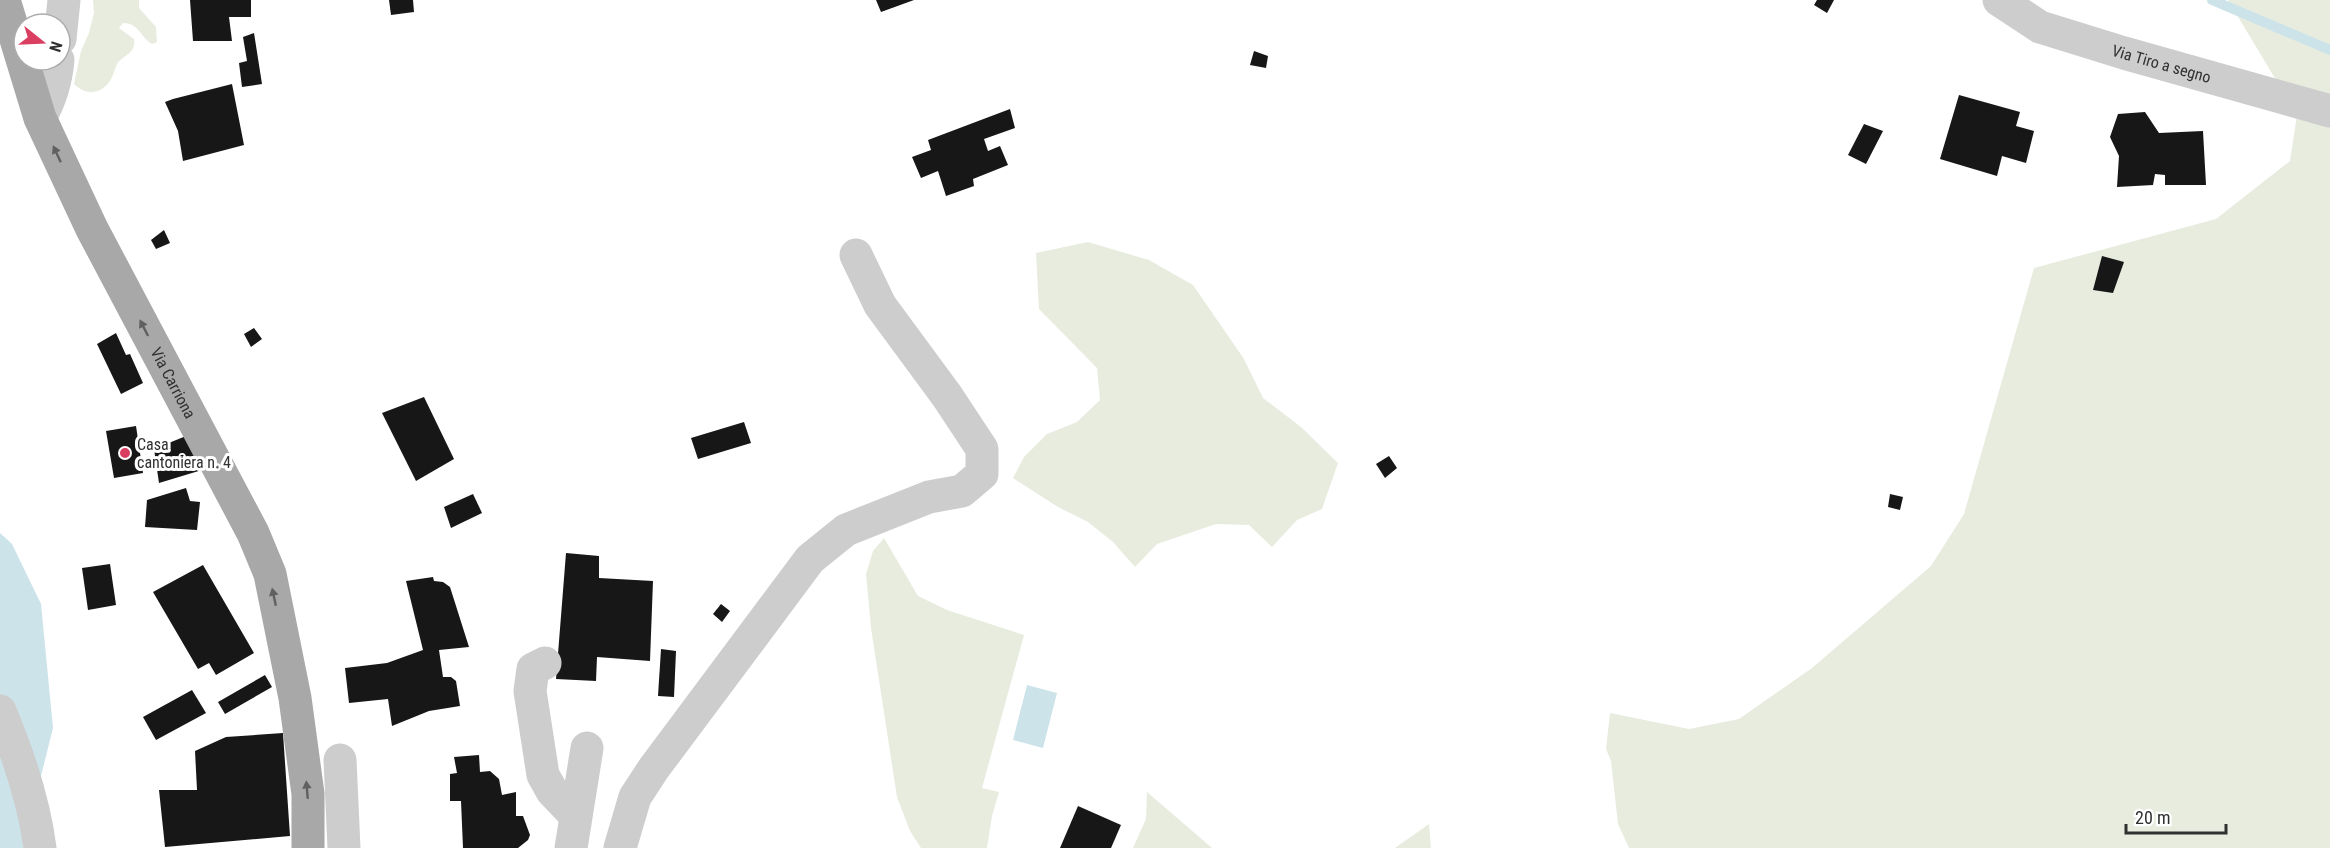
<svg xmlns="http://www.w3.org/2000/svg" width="2330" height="848" font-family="'Roboto Condensed',sans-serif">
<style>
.green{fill:#e7ecdf}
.water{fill:#cce3ea}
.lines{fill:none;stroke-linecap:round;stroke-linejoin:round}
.stream{stroke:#cce3ea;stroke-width:10}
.building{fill:#171717}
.minor{stroke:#cdcdcd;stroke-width:33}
.major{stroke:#a8a8a8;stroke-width:33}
.oneway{fill:#606060}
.poi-dot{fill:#da3e60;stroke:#fff;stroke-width:2}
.labels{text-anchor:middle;stroke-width:6;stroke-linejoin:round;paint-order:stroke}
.street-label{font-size:16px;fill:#303030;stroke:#fff}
.poi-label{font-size:16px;fill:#303030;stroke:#fff;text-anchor:start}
</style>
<rect width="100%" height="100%" fill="#fff"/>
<g class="green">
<path d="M93,0H139V8L156,27L157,42L152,44C140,37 139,23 123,23L119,28L134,39C136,54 124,54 117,64C115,68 114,73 112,77C104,94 87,97 74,84L81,51L89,33L94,13Z"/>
<path d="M2228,0H2330V848H1629L1618,824L1611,761L1606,749L1610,713L1689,729L1739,719L1812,668L1931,566L1964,514L2034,268L2216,219L2290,161L2297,115Z"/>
<path d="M1088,242L1149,260L1193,285L1244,359L1263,398L1301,427L1338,463L1322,509L1297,520L1272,547L1249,525L1216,524L1157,544L1135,567L1113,542L1088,522L1058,507L1013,478L1024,457L1047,434L1077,422L1100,400L1097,368L1039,309L1036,253Z"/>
<path d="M884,538L918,596L947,610L1024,635L982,788L999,792L992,816L987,848H921L910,831L897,797L871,628L866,574L873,551Z"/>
<path d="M1147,792L1212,848H1133L1146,819Z"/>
<path d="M1429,824L1431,848H1395Z"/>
</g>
<g class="water">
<path d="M0,533L12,544L41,604L53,728L23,848H0Z"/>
<path d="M1027,685L1057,693L1043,748L1013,740Z"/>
</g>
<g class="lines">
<path class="stream" d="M2212,0L2330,50"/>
</g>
<g class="building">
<path d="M190,0H251V17H229L232,41H193Z"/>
<path d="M389,0H413L414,12L391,15Z"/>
<path d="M876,0H914L881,12Z"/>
<path d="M1817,0H1834L1827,13L1814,5Z"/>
<path d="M254,33L262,84L242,87L239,63L247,61L243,37Z"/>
<path d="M1254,51L1268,56L1266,68L1250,65Z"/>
<path d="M232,84L244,145L183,161L178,131L165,102L173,99Z"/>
<path d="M1959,95L2020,112L2016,126L2034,131L2026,163L2002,156L1997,176L1940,159Z"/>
<path d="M1010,109L1015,128L984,139L988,151L1000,146L1008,165L973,179L974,186L946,196L938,171L921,178L912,157L931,150L928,140Z"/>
<path d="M2145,112L2159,133L2203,131L2206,185H2165V175L2155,174L2153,185L2117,187L2119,156L2110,137L2118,114Z"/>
<path d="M1864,124L1883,131L1866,164L1848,155Z"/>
<path d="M164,230L170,243L156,249L151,240Z"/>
<path d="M2102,256L2124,262L2113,293L2093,290Z"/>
<path d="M254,328L262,339L251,347L244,334Z"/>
<path d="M116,333L126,355L130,354L143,383L121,394L97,344Z"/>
<path d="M424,397L454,459L416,481L382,413Z"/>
<path d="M744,422L751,443L698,459L691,438Z"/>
<path d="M136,426L143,473L114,478L106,431Z"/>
<path d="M186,436L202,470L159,483L154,449Z"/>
<path d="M1389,456L1397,468L1385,478L1376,464Z"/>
<path d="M186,488L190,501L200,502L197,530L145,527L147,500Z"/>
<path d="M473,494L482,513L451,528L444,507Z"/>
<path d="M1890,494L1903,497L1900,510L1888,507Z"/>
<path d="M566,553L599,556V578L653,581L650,661L597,657L596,681L556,679Z"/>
<path d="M110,564L116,605L88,610L82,568Z"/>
<path d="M203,565L254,653L216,675L209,663L198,669L153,592Z"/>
<path d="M433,577L434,581L443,582L450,587L469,647L439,650L443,677H451L456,681L460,706L429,711L392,726L388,699L349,703L345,668L387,663L423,650L406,581Z"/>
<path d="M721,604L730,611L722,622L713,614Z"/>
<path d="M661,649L676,651L674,697L658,696Z"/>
<path d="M265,675L272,687L225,714L218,702Z"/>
<path d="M192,690L206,713L156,740L143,717Z"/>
<path d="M283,733L290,836L165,847L159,790H197L195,751L226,737Z"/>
<path d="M479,755L480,772L490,771L499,779L502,795L516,792V816H523L530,835L528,840L518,848H463L461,801H450V774L457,773L454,757Z"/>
<path d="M1078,806L1121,825L1111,848H1060Z"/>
</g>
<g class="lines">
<g class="minor">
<path id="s1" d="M1999,0L2040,27L2124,53L2330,111"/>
<path d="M60,39L64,0"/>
<path d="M40,118C51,99 56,82 58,60"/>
<path d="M545,663L533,669L530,691L543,775L552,791L575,815"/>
<path d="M0,711C18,754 34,801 40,848"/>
<path d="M340,760L344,848"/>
<path d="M571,848L587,748"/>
<path d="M620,848L635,797L654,768L810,559L846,530L929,497L962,491L982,474V449L947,396L880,305L856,255"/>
</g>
<path class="major" id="s2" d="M4,0L40,118L92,229L253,533L270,574L295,698L308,794V848"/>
</g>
<defs><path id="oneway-solid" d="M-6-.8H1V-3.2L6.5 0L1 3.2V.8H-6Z" transform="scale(1.5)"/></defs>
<g class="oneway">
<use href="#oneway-solid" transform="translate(57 154) rotate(-115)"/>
<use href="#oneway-solid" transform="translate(144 328) rotate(-117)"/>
<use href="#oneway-solid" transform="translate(274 597) rotate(-102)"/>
<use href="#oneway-solid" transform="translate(307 790) rotate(-95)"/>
</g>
<circle class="poi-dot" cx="125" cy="453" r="6"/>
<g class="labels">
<g class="street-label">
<text dy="6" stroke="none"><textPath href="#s1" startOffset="176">Via Tiro a segno</textPath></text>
<text dy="6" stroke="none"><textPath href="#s2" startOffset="420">Via Carriona</textPath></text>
</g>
<g class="poi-label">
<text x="137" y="450">Casa<tspan x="137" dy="18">cantoniera n. 4</tspan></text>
</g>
</g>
<g transform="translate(42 42) rotate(108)"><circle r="28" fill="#ffffff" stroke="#acacac" stroke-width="1.5"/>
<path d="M0-4.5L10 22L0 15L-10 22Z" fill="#da3e60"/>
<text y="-9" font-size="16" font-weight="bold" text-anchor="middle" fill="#303030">N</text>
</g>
<path d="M2126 824v9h100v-9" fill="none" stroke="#303030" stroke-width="3"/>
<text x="2135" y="824" font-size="18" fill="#303030" stroke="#ffffff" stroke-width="4.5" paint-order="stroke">20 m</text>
</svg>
